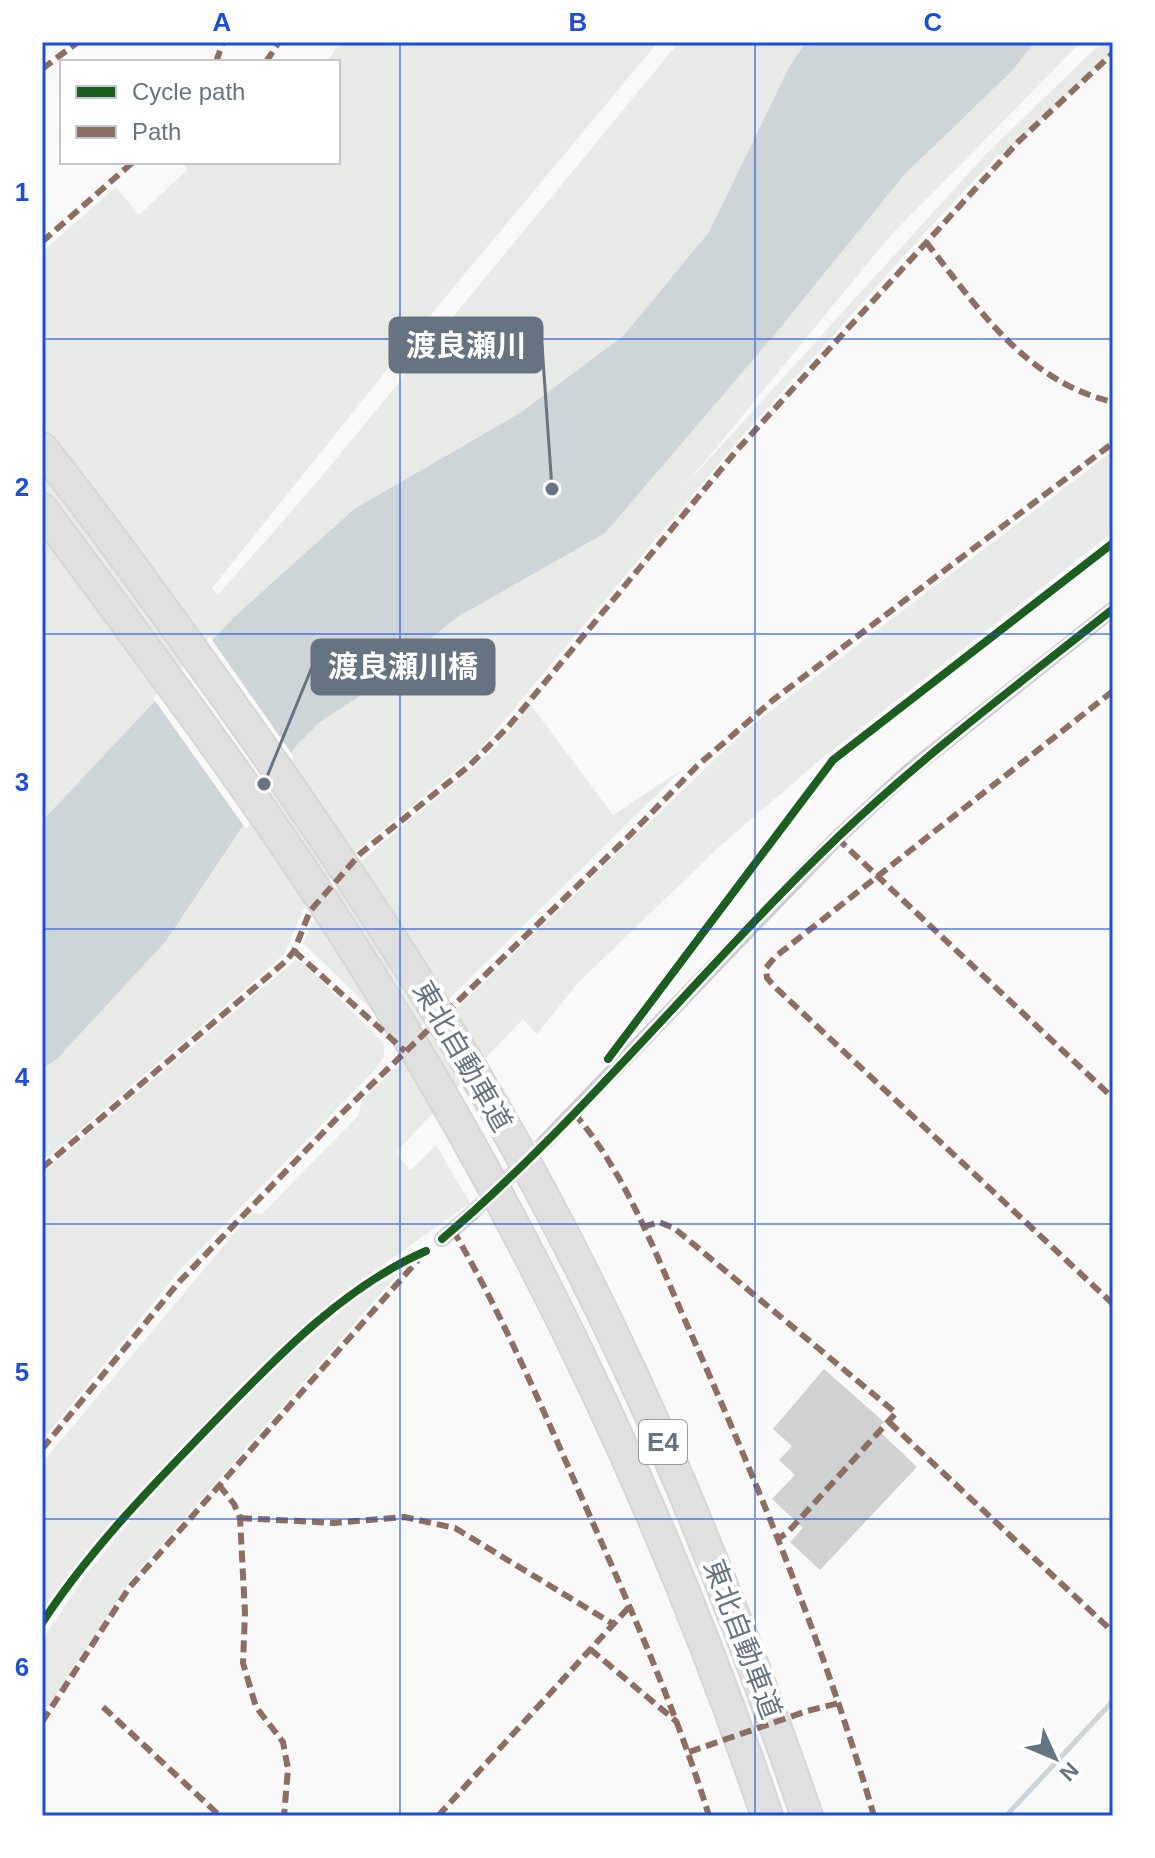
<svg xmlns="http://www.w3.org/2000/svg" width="1155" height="1858" font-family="Helvetica,'Noto Sans JP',sans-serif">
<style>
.green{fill:#e7eae6}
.water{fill:#ced5d8}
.pier{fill:#f9f9f9}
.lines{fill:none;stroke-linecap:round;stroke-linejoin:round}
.stream{stroke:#ced5d8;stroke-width:5}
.building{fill:#d0d1d2}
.minor-tunnel{stroke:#d4d8db;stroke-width:16;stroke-dasharray:16 8;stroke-linecap:butt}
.motorway-casing{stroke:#d5d6d6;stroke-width:34}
.minor{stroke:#cccdce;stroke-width:16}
.motorway{stroke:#e0e0e1;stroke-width:30}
.quiet{stroke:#8d6e63;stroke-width:6;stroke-dasharray:12 6;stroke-linecap:butt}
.cycleway-casing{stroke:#fff;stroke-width:13}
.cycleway{stroke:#1b5e20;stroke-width:8}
.grid{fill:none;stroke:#1d4ed8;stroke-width:2;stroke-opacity:0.55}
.labels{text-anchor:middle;stroke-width:8;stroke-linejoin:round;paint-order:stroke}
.shield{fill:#fff;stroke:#949ea7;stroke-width:2}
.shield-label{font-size:26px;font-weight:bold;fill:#667481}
.street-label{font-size:28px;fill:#667481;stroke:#fff}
.leader{fill:none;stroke:#667481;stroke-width:3}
.callout-dot{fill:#667481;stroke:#fff;stroke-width:3}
.callout{fill:#667481;stroke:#667481;stroke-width:3}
.callout-label{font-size:30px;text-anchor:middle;font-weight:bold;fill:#fff}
.neatline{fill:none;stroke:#1d4ed8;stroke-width:3}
.grid-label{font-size:26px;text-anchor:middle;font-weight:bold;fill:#1d4ed8}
</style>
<rect width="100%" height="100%" fill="#f9f9f9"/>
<g class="green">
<path d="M340,42H658L443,300L212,588L218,595L318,481L679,42H806L789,67L709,232L624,335L520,413L354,509L234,617L42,821V252L116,187L139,215L187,170L183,162H338V62H328Z"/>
<path d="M1035,42H1081L890,236L683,488L987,153L1102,42H1113V53L1018,142L995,158L921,237L737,442L477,753L356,851L303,910L285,953L273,965L42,1162V1069L57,1059L166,941L297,745L320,722L357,698L456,618L605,532L781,327L904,175L1012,71Z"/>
<path d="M1113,451V532L820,760L722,844L577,984L537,1034L523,1019L396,1152L410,1171L436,1145L470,1203L359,1282L233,1394L108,1526L42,1612V1463L251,1213L262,1214L358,1116L362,1100L743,732Z"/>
<path d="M528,701L613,815L683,769L405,1042L303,943C331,877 396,832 450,787C480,762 512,737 528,701Z"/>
<path d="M296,960L305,965L384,1043V1057L372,1073L179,1271L42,1441V1173Z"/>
<path d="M397,1275L131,1579L42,1717V1640L85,1576L154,1492L236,1407L298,1347L372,1286Z"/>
</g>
<path class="water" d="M806,42H1035L1012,71L904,175L781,327L605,533L456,618L357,698L320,722L297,745L166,941L57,1059L42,1069V821L234,617L354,509L520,413L624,335L709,232L789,67Z"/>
<path class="pier" d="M210,637L294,757L246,829L153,698Z"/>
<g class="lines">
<path class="stream" d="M1006,1816L1113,1701"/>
</g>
<path class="building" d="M824,1369L884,1422L877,1429L917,1467L820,1570L790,1542L803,1528L772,1499L795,1475L779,1460L792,1446L773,1429Z"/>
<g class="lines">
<path class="minor-tunnel" d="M471,1214L545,1142"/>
<defs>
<g id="motorway">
<path d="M42,448C112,537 178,630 244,722C372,903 493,1089 591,1289C676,1460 745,1636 807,1816"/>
<path d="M42,509C162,671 284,832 388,1004C545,1261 671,1531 767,1816"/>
</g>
</defs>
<use href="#motorway" class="motorway-casing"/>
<g class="minor">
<path d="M545,1142L837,838L908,772L1113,609"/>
<path d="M442,1239L471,1214"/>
</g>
<use href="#motorway" class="motorway"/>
<g class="quiet">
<path d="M216,62L223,42"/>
<path d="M266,62L279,42"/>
<path d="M42,69L78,42"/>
<path d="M42,242L133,162"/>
<path d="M926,242C978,308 1026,382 1113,402"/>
<path d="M1113,691L775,957L766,968L767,978L775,987L1113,1304"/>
<path d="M837,838L1113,1098"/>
<path d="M294,951L405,1051"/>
<path d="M574,1113C627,1175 655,1253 688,1327C759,1486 825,1648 874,1816"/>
<path d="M42,1168L286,961L294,951L310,911L361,853L469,766L508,727L737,450L1018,142L1113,53"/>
<path d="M643,1227L659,1222L674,1228L896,1413L788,1532L779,1538"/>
<path d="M453,1230C504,1318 544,1412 585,1505C630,1607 676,1709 709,1816"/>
<path d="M889,1422L1113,1632"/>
<path d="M42,1449L179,1282L340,1115L628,837L697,766L773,700L1113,443"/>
<path d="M219,1485L234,1504L240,1518L245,1613L243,1663L256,1707L283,1742L288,1769L284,1816"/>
<path d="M240,1518L334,1523L404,1517L455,1528L613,1624"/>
<path d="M590,1649L677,1722"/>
<path d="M103,1707L220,1816"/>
<path d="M42,1722L129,1588L418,1260"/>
<path d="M689,1752L807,1711L839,1703"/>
<path d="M438,1816L630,1606"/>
</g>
<defs>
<g id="cycleway">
<path d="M608,1059L833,760L1113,543"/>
<path d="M442,1239C585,1117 702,968 838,837C924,755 1020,683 1113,609"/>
<path d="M42,1623C89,1551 149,1489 209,1427C272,1362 341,1288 426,1251"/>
</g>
</defs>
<use href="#cycleway" class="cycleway-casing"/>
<use href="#cycleway" class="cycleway"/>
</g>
<path class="grid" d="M400,42V1816M755,42V1816M42,339H1113M42,634H1113M42,929H1113M42,1224H1113M42,1519H1113"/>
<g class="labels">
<rect class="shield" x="639" y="1420" width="48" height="44" rx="6"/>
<g class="shield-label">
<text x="663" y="1451">E4</text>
</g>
<g class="street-label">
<text transform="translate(463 1056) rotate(60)" y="10">東北自動車道</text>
<text transform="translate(743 1639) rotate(69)" y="10">東北自動車道</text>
</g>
</g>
<path class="leader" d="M552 489L542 345M264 784L312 667"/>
<g class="callout-dot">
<circle cx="552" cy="489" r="8"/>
<circle cx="264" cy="784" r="8"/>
</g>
<g class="callout">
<rect x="390" y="318" width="152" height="54" rx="8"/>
<rect x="312" y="640" width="182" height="54" rx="8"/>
</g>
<g class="callout-label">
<text x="466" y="356">渡良瀬川</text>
<text x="403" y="677">渡良瀬川橋</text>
</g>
<rect width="1155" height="1858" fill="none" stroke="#ffffff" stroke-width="88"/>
<rect x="60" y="60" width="280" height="104" fill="#ffffff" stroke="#c2c7cd" stroke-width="2"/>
<rect x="76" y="86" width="40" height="12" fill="#1b5e20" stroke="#c2c7cd" stroke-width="2"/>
<text x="132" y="100" font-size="24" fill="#667481">Cycle path</text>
<rect x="76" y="126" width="40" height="12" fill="#8d6e63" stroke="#c2c7cd" stroke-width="2"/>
<text x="132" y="140" font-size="24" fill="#667481">Path</text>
<g transform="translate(1055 1758) rotate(134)" stroke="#ffffff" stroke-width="6" paint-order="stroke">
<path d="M0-6L14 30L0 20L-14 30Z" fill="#667481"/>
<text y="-12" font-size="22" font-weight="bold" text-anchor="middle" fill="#667481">N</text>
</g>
<rect x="44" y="44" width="1067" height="1770" class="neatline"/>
<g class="grid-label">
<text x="222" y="31">A</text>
<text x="578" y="31">B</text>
<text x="933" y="31">C</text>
<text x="22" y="201">1</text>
<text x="22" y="496">2</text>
<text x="22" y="791">3</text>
<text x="22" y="1086">4</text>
<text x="22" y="1381">5</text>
<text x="22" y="1676">6</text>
</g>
</svg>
